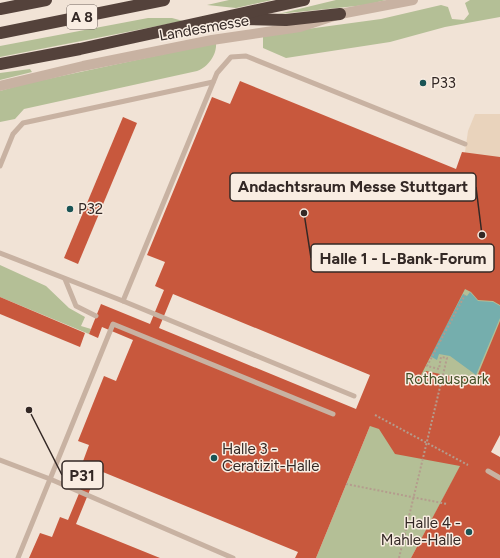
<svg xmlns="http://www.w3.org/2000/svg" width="500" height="558" font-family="Figtree,sans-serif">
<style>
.green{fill:#b4bf96}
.plaza{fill:#e9d3bc}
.water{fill:#75aead}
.building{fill:#c8583d;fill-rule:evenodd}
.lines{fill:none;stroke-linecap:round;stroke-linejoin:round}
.path{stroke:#b49c8d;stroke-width:2;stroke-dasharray:2 2;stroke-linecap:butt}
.lane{stroke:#c8b2a2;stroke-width:5}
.street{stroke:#c8b2a2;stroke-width:10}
.highway{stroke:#54423b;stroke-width:12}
.poi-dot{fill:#1a5455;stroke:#f9ede2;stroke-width:1.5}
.labels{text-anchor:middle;stroke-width:3;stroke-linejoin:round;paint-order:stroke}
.shield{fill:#f9ede2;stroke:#6e635e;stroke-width:1}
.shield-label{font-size:14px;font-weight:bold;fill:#332825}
.street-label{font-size:15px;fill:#332825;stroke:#f9ede2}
.poi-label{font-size:15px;fill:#332825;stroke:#f9ede2;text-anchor:start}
.park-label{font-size:15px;fill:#445128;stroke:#f9ede2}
.leader{fill:none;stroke:#332825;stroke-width:1.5}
.callout-dot{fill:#332825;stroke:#f9ede2;stroke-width:1.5}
.callout{fill:#f9ede2;stroke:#332825;stroke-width:1.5}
.callout-label{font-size:16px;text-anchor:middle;font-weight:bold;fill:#332825}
</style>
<rect width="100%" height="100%" fill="#f1e3d6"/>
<g class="green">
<path d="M229,0H272L236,8L207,5Z"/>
<path d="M336,0H386L366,5L278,14Z"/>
<path d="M470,0H500V17L445,27L390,42L286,58L263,48V35L381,19L441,5L448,7L452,19L464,20L469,14L465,3Z"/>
<path d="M148,18H172L183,21L0,57V46Z"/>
<path d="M216,43C217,55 208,67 197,71L24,109L15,119L0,122V91L24,84Z"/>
<path d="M30,69L32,72L0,80V73Z"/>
<path d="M500,220V393L411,558H316L370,426Z"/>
<path d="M0,265L46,286L69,308L85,317L81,326L91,329L89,334L0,297Z"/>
</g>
<path class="plaza" d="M475,114H500V161L464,159L468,131Z"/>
<path class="water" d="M470,292L478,301L493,302L500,306V318L476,375L450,356L439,354L437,360L430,356L463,294L467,296Z"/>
<g class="building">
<path d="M240,81L456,169L462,152L500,157V305L493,301L478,300L471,292L465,289L421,375H425L426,371L440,374V378L444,379L445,375L471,380V383L474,384L500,321V435L491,452L500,457V558H411L460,466L395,454L379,429L370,426L316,558H295L298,552L98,470L76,524L160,558H29L40,533L52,537L60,517L68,520L90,467L82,464L89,445L78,441L104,376L116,381L133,340L102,327L98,338L89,334L101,304L150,324L164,290L155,286L165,262L147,255L212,97L230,104ZM173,294L370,375L356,409L159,328Z"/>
<path d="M123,117L137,123L78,264L64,258Z"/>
<path d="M0,297L85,333L80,347L0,314Z"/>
</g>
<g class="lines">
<g class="path">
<path d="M375,415L468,465"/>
<path d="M346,484L447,504"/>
<path d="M399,558L447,358L441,357L439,369L427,366L465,295"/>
</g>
<g class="lane">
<path d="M0,166L13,134L23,123L213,82"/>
<path d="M0,253L123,301L354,396"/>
<path d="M65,279L76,306L96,316"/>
<path d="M123,301L217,73L231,57L246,56L465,144"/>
<path d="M0,460L50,479L233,558"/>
<path d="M488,471L500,478"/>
<path d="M18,558L113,324L333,414"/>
</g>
<path class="street" d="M0,86L83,66L212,40L300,27L340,14L413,0"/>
<g class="highway">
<path d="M0,9L46,0"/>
<path d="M239,19L286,20L340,14"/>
<path d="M0,33L164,0"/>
<path d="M0,64L80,49L304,0"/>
</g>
</g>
<g class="poi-dot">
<circle cx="423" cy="83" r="4"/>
<circle cx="70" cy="209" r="4"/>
<circle cx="214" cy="458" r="4"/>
<circle cx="469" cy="532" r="4"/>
</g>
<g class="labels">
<rect class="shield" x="67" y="5" width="30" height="24" rx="3"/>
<g class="shield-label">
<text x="82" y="22">A 8</text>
</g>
<g class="street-label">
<text transform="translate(204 28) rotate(-10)" y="5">Landesmesse</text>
</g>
<g class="poi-label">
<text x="431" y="88">P33</text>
<text x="78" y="214">P32</text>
<text x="222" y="454">Halle 3 -<tspan x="222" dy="17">Ceratizit-Halle</tspan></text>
<text x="461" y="528" text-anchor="end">Halle 4 -<tspan x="461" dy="17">Mahle-Halle</tspan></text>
</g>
<g class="park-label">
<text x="447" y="384">Rothauspark</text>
</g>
</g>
<path class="leader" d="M482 235L476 187M304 213L311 258M29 410L62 475"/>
<g class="callout-dot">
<circle cx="482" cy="235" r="4"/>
<circle cx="304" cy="213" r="4"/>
<circle cx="29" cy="410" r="4"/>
</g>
<g class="callout">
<rect x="230" y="173" width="246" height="28" rx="4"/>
<rect x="311" y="244" width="183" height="28" rx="4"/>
<rect x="62" y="461" width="41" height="28" rx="4"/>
</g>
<g class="callout-label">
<text x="353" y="192">Andachtsraum Messe Stuttgart</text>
<text x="403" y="264">Halle 1 - L-Bank-Forum</text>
<text x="82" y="481">P31</text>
</g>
</svg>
